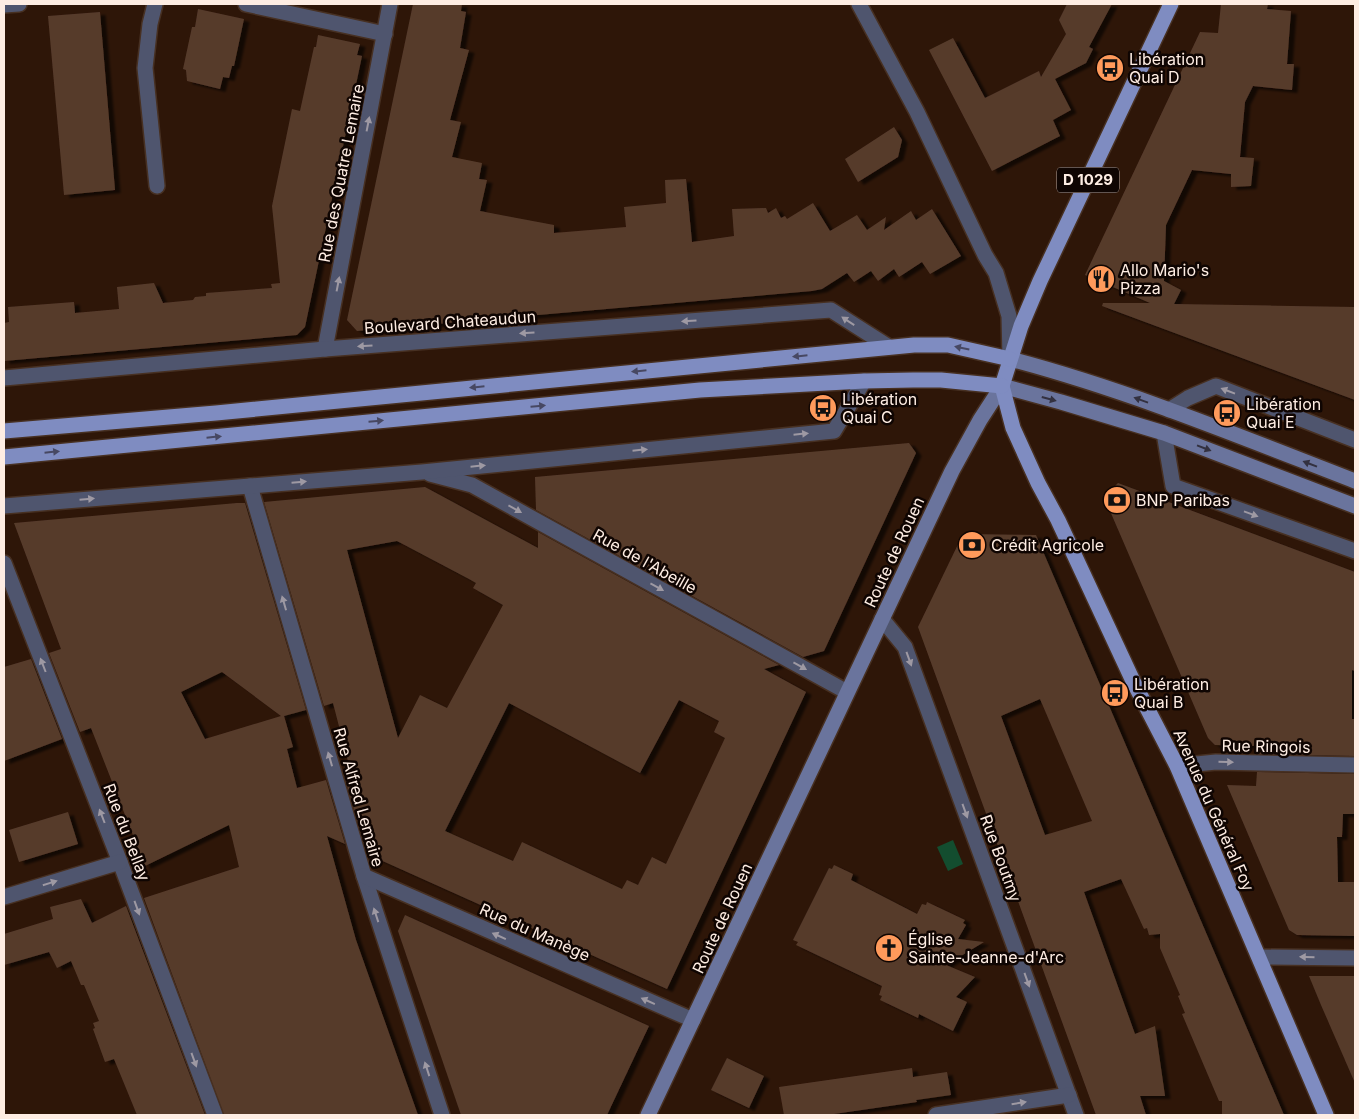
<svg xmlns="http://www.w3.org/2000/svg" width="1359" height="1119" font-family="Inter,sans-serif">
<style>
.green{fill:#134d2f}
.building{fill:#563b2c;fill-rule:evenodd;filter:url(#shadow)}
.lines{fill:none;stroke-linecap:round;stroke-linejoin:round}
.street-casing{stroke:#473022;stroke-width:18}
.secondary-casing{stroke:#473022;stroke-width:18}
.primary-casing{stroke:#473022;stroke-width:18}
.street{stroke:#4f556e;stroke-width:15}
.secondary{stroke:#6a749d;stroke-width:15}
.primary{stroke:#7f8cc1;stroke-width:15}
.oneway{fill:#9e99a3}
.oneway2{fill:#474862}
.oneway3{fill:#333140}
.labels{text-anchor:middle;stroke-width:5;stroke-linejoin:round;paint-order:stroke}
.shield{fill:#0f0502;stroke:#b6a7a0;stroke-width:1}
.shield-label{font-size:15px;font-weight:bold;fill:#feede3}
.poi-label{font-size:16px;fill:#feede3;stroke:#0f0502;text-anchor:start}
.street-label{font-size:16px;fill:#feede3;stroke:#0f0502}
</style>
<defs>
<filter id="shadow"><feDropShadow dx="5.5" dy="3" stdDeviation="1" flood-color="#0009"/></filter>
</defs>
<rect width="100%" height="100%" fill="#2e1608"/>
<path class="green" d="M953,840L963,864L948,871L937,847Z"/>
<g class="building">
<path d="M413,4H462L461,11L466,12L460,48L469,50L450,120L461,122L452,157L482,163L479,179L487,180L480,211L554,225V233L626,227L624,207L666,203L665,180L686,179L692,242L734,236L732,209L766,208L768,213L776,208L781,218L785,216L787,219L813,203L830,231L857,215L867,230L886,217L884,230L911,211L916,220L932,209L961,256L930,274L922,262L899,277L894,269L878,281L871,271L854,282L847,273L822,289L812,291L357,331L347,320Z"/>
<path d="M1067,4H1112L1089,47L1093,49L1086,63L1055,79L1071,110L1053,120L1060,136L992,171L929,50L953,38L985,98L1039,71L1041,77L1066,34L1059,20Z"/>
<path d="M1221,4H1268L1267,9L1291,11L1287,64H1294L1292,90L1253,86L1245,102L1240,157L1254,158L1251,186L1231,187V174L1192,170L1166,225L1164,281L1181,290L1174,304L1355,307V400L1102,306L1103,303H1150L1085,275L1200,32L1218,33Z"/>
<path d="M198,9L244,19L234,66H232L229,78L223,77L220,89L187,81L186,70L183,69L192,27H195Z"/>
<path d="M100,12L115,190L64,195L48,16Z"/>
<path d="M318,35L360,44L357,55L362,56L305,327L297,335L4,361V323L9,322L8,307L74,302L75,313L119,309L117,287L154,283L163,303L193,300L195,297L206,296V293L272,288L271,284L280,283L272,206L292,109L300,111L314,47H316Z"/>
<path d="M894,127L902,140L898,157L858,182L845,159Z"/>
<path d="M909,443L916,453L824,651L803,657L536,510L535,477Z"/>
<path d="M1118,483L1355,572V671L1352,670V719H1355V756L1258,754V746L1215,745L1208,738L1104,497Z"/>
<path d="M425,487L538,548V532L779,665L764,669L806,692L667,989L367,854L344,775L351,773L333,703L324,706L264,502ZM397,541L469,579L476,583L473,588L503,605L447,708L420,695L398,738L347,550ZM679,700L719,721L714,732L725,738L666,864L652,857L638,885L627,880L622,889L522,842L513,861L445,831L509,703L640,773Z"/>
<path d="M237,503H245L306,710L284,716L293,747L287,749L297,788L326,780L345,844L327,836L356,940L418,1115H224L144,898L239,867L229,825L145,866L91,728L80,732L49,653L61,649L14,523ZM222,672L281,716L205,739L181,692Z"/>
<path d="M963,534L1036,535L1284,1115H1222V1101H1219L1182,1014L1185,1013L1178,996L1180,995L1160,948V934L1149,935L1147,928L1144,929L1121,879L1084,892L1135,1034L1155,1026L1165,1096H1140L1146,1115H1096L918,627ZM1040,699L1092,821L1045,835L1001,716Z"/>
<path d="M31,659L62,739L4,761V667Z"/>
<path d="M1257,772L1355,774V814H1343L1342,837H1337L1338,882H1355V936L1297,935L1289,930L1227,785L1256,786Z"/>
<path d="M68,812L78,844L19,862L9,830Z"/>
<path d="M834,865L853,874L851,880L917,914L922,904L926,905L927,902L965,920L963,923L966,925L958,939L984,942L946,965L975,977L956,997L967,1002L953,1031L919,1014L918,1018L880,1000L882,996L879,995L882,986L796,945L798,942L793,940L829,868L832,869Z"/>
<path d="M81,899L92,923L126,906L205,1115H137L114,1059L105,1062L93,1029L95,1028L93,1023L99,1021L84,985H81L71,961L57,968L49,952L4,965V934L53,919L50,907Z"/>
<path d="M405,915L649,1026L607,1115H461L398,931Z"/>
<path d="M1309,976H1355V1083L1321,1005Z"/>
<path d="M727,1058L764,1076L749,1108L711,1090Z"/>
<path d="M912,1068L913,1077L947,1072L951,1095L916,1100L917,1102L827,1115H784L779,1087Z"/>
</g>
<g class="lines">
<defs>
<g id="street">
<path d="M155,4L150,24L145,68L157,186"/>
<path d="M246,4L385,34"/>
<path d="M859,4L917,112L985,255L996,273L1009,316L1010,357"/>
<path d="M4,5L19,4"/>
<path d="M325,349L390,4"/>
<path d="M4,378L325,349L831,310L889,347"/>
<path d="M1169,410L1188,398L1216,386L1355,440"/>
<path d="M1164,433L1173,486L1355,551"/>
<path d="M430,474L472,485L847,692"/>
<path d="M250,486L364,876L442,1115"/>
<path d="M4,506L422,472L834,431L864,381"/>
<path d="M4,563L120,862L215,1115"/>
<path d="M882,619L905,647L1076,1115"/>
<path d="M1177,766L1216,762L1355,765"/>
<path d="M364,876L693,1020"/>
<path d="M4,897L120,862"/>
<path d="M1259,957L1355,958"/>
<path d="M936,1115L1069,1095"/>
</g>
<g id="secondary">
<path d="M1010,359C1128,390 1241,437 1355,481"/>
<path d="M648,1115L952,471L980,420L1002,386L1061,402L1164,433L1355,506"/>
</g>
<g id="primary">
<path d="M1002,386L1013,428L1038,483L1058,520L1133,681L1177,766L1326,1115"/>
<path d="M1002,386L1021,326L1040,281L1171,4"/>
<path d="M4,431L216,413L914,345H948L1010,359"/>
<path d="M4,457L700,390L864,381L913,380H941L1002,386"/>
</g>
</defs>
<use href="#street" class="street-casing"/>
<use href="#secondary" class="secondary-casing"/>
<use href="#primary" class="primary-casing"/>
<use href="#street" class="street"/>
<use href="#secondary" class="secondary"/>
<use href="#primary" class="primary"/>
</g>
<defs><path id="oneway-solid" d="M-6-.8H1V-3.2L6.5 0L1 3.2V.8H-6Z" transform="scale(1.25)"/></defs>
<g class="oneway">
<use href="#oneway-solid" transform="translate(368 124) rotate(-79)"/>
<use href="#oneway-solid" transform="translate(338 284) rotate(-79)"/>
<use href="#oneway-solid" transform="translate(689 321) rotate(176)"/>
<use href="#oneway-solid" transform="translate(848 321) rotate(-147)"/>
<use href="#oneway-solid" transform="translate(527 333) rotate(176)"/>
<use href="#oneway-solid" transform="translate(365 346) rotate(176)"/>
<use href="#oneway-solid" transform="translate(1228 391) rotate(-159)"/>
<use href="#oneway-solid" transform="translate(801 434) rotate(-6)"/>
<use href="#oneway-solid" transform="translate(640 450) rotate(-6)"/>
<use href="#oneway-solid" transform="translate(478 466) rotate(-6)"/>
<use href="#oneway-solid" transform="translate(299 482) rotate(-5)"/>
<use href="#oneway-solid" transform="translate(87 499) rotate(-5)"/>
<use href="#oneway-solid" transform="translate(515 509) rotate(29)"/>
<use href="#oneway-solid" transform="translate(1251 514) rotate(20)"/>
<use href="#oneway-solid" transform="translate(657 587) rotate(29)"/>
<use href="#oneway-solid" transform="translate(284 603) rotate(-106)"/>
<use href="#oneway-solid" transform="translate(909 659) rotate(70)"/>
<use href="#oneway-solid" transform="translate(43 665) rotate(-111)"/>
<use href="#oneway-solid" transform="translate(800 666) rotate(29)"/>
<use href="#oneway-solid" transform="translate(330 759) rotate(-106)"/>
<use href="#oneway-solid" transform="translate(1226 762) rotate(1)"/>
<use href="#oneway-solid" transform="translate(965 811) rotate(70)"/>
<use href="#oneway-solid" transform="translate(102 816) rotate(-111)"/>
<use href="#oneway-solid" transform="translate(50 883) rotate(-17)"/>
<use href="#oneway-solid" transform="translate(137 908) rotate(70)"/>
<use href="#oneway-solid" transform="translate(376 915) rotate(-108)"/>
<use href="#oneway-solid" transform="translate(499 936) rotate(-156)"/>
<use href="#oneway-solid" transform="translate(1307 957) rotate(-179)"/>
<use href="#oneway-solid" transform="translate(1027 980) rotate(70)"/>
<use href="#oneway-solid" transform="translate(648 1001) rotate(-156)"/>
<use href="#oneway-solid" transform="translate(194 1060) rotate(70)"/>
<use href="#oneway-solid" transform="translate(427 1069) rotate(-108)"/>
<use href="#oneway-solid" transform="translate(1019 1103) rotate(-9)"/>
</g>
<g class="oneway2">
<use href="#oneway-solid" transform="translate(962 348) rotate(-168)"/>
<use href="#oneway-solid" transform="translate(800 356) rotate(174)"/>
<use href="#oneway-solid" transform="translate(639 371) rotate(174)"/>
<use href="#oneway-solid" transform="translate(477 387) rotate(174)"/>
<use href="#oneway-solid" transform="translate(538 406) rotate(-5)"/>
<use href="#oneway-solid" transform="translate(376 421) rotate(-5)"/>
<use href="#oneway-solid" transform="translate(214 437) rotate(-6)"/>
<use href="#oneway-solid" transform="translate(52 452) rotate(-6)"/>
</g>
<g class="oneway3">
<use href="#oneway-solid" transform="translate(1049 399) rotate(15)"/>
<use href="#oneway-solid" transform="translate(1141 400) rotate(-160)"/>
<use href="#oneway-solid" transform="translate(1204 448) rotate(21)"/>
<use href="#oneway-solid" transform="translate(1310 464) rotate(-159)"/>
</g>
<defs>
<symbol id="bus-disc" viewBox="-11 -11 22 22"><circle r="9.5" fill="#ff9a5b" stroke="#0f0502"/><path d="M-5-6H5V4H4V6H2V4H-2V6H-4V4H-5ZM-3.5-4V0h7V-4ZM-3.5 1.2v1.5H-2V1.2ZM2 1.2v1.5H3.5V1.2Z" fill="#111"/></symbol>
<symbol id="restaurant-disc" viewBox="-11 -11 22 22"><circle r="9.5" fill="#ff9a5b" stroke="#0f0502"/><path d="M-5-6h1v4h1v-4h1v4h1v-4h1v5L-1.5 .5V6h-2V.5L-5-1ZM5-6V6H3V1.5H1.5Q1.5-4 5-6Z" fill="#111"/></symbol>
<symbol id="bank-disc" viewBox="-11 -11 22 22"><circle r="9.5" fill="#ff9a5b" stroke="#0f0502"/><path d="M-6-4H6V4H-6ZM0-2.3a2.3 2.3 0 1 0 0 4.6a2.3 2.3 0 1 0 0-4.6Z" fill="#111"/></symbol>
<symbol id="church-disc" viewBox="-11 -11 22 22"><circle r="9.5" fill="#ff9a5b" stroke="#0f0502"/><path d="M-1.2-6h2.4v3.5h3.3v2.4h-3.3V6h-2.4V-.1h-3.3v-2.4h3.3Z" fill="#111"/></symbol>
</defs>
<g fill-rule="evenodd">
<use href="#bus-disc" x="1094" y="52" width="32" height="32"/>
<use href="#restaurant-disc" x="1085" y="263" width="32" height="32"/>
<use href="#bus-disc" x="807" y="392" width="32" height="32"/>
<use href="#bus-disc" x="1211" y="397" width="32" height="32"/>
<use href="#bank-disc" x="1101" y="484" width="32" height="32"/>
<use href="#bank-disc" x="956" y="529" width="32" height="32"/>
<use href="#bus-disc" x="1099" y="677" width="32" height="32"/>
<use href="#church-disc" x="873" y="932" width="32" height="32"/>
</g>
<g class="labels">
<rect class="shield" x="1057" y="167.5" width="62" height="25" rx="4"/>
<g class="shield-label">
<text x="1088" y="185">D 1029</text>
</g>
<g class="poi-label">
<text x="1129" y="65">Libération<tspan x="1129" dy="18">Quai D</tspan></text>
<text x="1120" y="276">Allo Mario's<tspan x="1120" dy="18">Pizza</tspan></text>
<text x="842" y="405">Libération<tspan x="842" dy="18">Quai C</tspan></text>
<text x="1246" y="410">Libération<tspan x="1246" dy="18">Quai E</tspan></text>
<text x="1136" y="506">BNP Paribas</text>
<text x="991" y="551">Crédit Agricole</text>
<text x="1134" y="690">Libération<tspan x="1134" dy="18">Quai B</tspan></text>
<text x="908" y="945">Église<tspan x="908" dy="18">Sainte-Jeanne-d'Arc</tspan></text>
</g>
<g class="street-label">
<text transform="translate(341 173) rotate(-79)" y="6">Rue des Quatre Lemaire</text>
<text transform="translate(450 322) rotate(-4)" y="6">Boulevard Chateaudun</text>
<text transform="translate(894 552) rotate(-65)" y="6">Route de Rouen</text>
<text transform="translate(645 561) rotate(29)" y="6">Rue de l'Abeille</text>
<text transform="translate(1266 746) rotate(1)" y="6">Rue Ringois</text>
<text transform="translate(359 797) rotate(74)" y="6">Rue Alfred Lemaire</text>
<text transform="translate(1214 810) rotate(66)" y="6">Avenue du Général Foy</text>
<text transform="translate(127 832) rotate(69)" y="6">Rue du Bellay</text>
<text transform="translate(1001 858) rotate(70)" y="6">Rue Boutmy</text>
<text transform="translate(722 918) rotate(-65)" y="6">Route de Rouen</text>
<text transform="translate(535 932) rotate(24)" y="6">Rue du Manège</text>
</g>
</g>
<rect width="1359" height="1119" fill="none" stroke="#feede3" stroke-width="10"/>
</svg>
